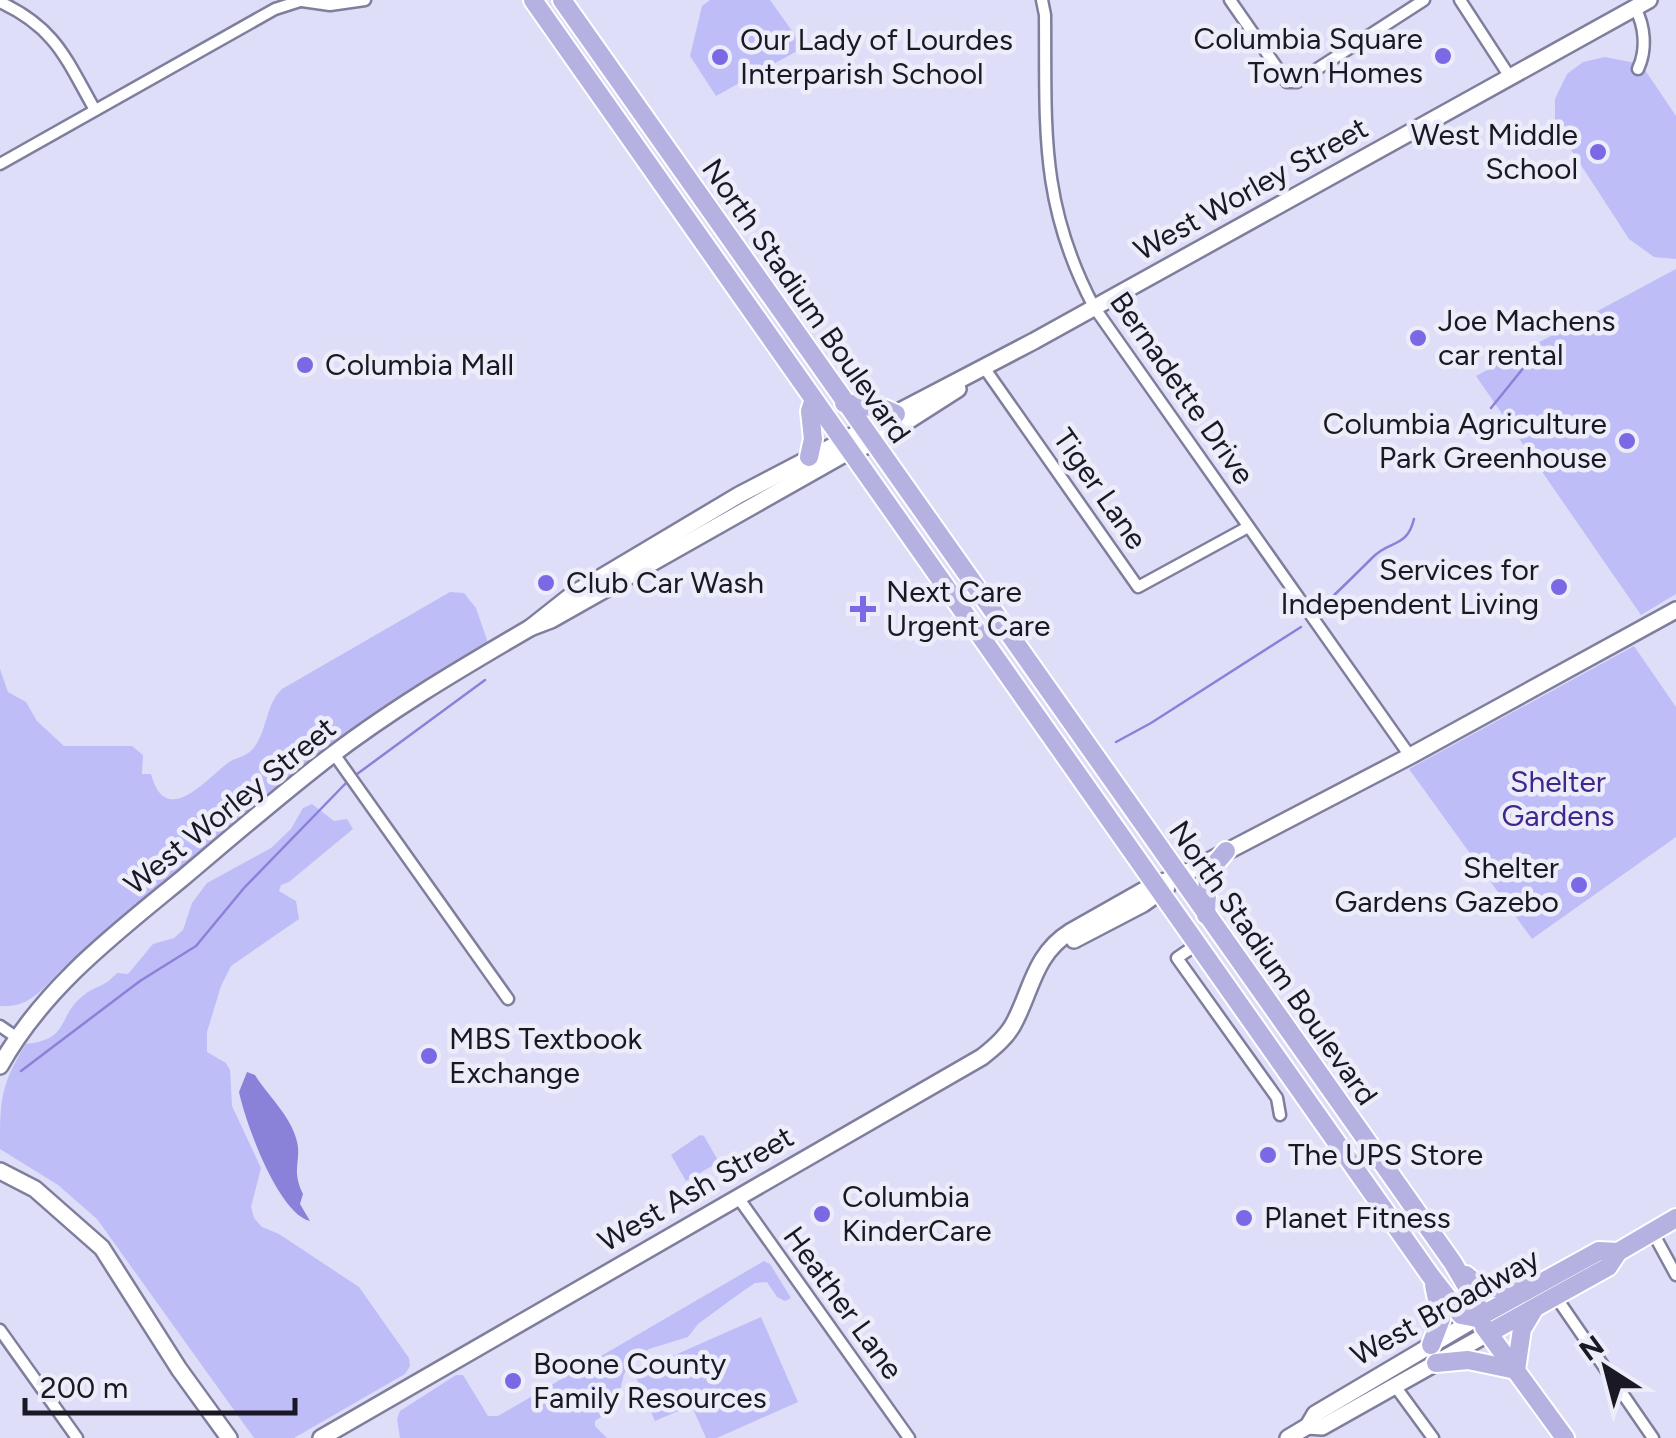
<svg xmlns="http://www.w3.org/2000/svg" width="1676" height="1438" font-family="Figtree,sans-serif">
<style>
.green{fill:#bfbdf7}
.water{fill:#8a82d9}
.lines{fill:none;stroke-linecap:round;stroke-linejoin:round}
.stream{stroke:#8a82d9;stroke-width:2.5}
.street-casing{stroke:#7f7e9d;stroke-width:15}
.secondary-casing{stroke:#7f7e9d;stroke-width:20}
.primary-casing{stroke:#fff;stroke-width:22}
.street{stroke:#fff;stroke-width:10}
.secondary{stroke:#fff;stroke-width:15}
.primary{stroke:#b5b1e0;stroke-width:18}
.poi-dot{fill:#7b68e4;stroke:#ededfa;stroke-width:4}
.labels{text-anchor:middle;stroke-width:9;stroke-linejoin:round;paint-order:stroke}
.poi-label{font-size:30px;fill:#191824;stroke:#ededfa;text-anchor:start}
.street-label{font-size:30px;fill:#191824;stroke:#ededfa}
.park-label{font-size:30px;fill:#3f288d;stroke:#ededfa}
</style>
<rect width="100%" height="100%" fill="#dedef9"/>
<g class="green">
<path d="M710,0H770L800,42L797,51L716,96L690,56L702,6Z"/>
<path d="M1605,57L1636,63L1645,70L1676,116V259L1654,257L1629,239L1555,125V99L1567,74L1583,62Z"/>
<path d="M1676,269V594L1641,615L1476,376Z"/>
<path d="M450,592L464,593L476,608L488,643L328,748L60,971C42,990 29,1008 0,1006V669L8,692L26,702L37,721L64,746H132L143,755L142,774H151C166,830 207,778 229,762C239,756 248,757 255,746C268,727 266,704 282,689Z"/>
<path d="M1634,646L1676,707V837L1532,939L1409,769Z"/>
<path d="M312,804L334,821L347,819L353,829L289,882L281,885L279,891L296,901L299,919L231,966L221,986L207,1032V1052L226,1063L230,1070L232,1106L261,1168L251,1207L254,1218L262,1227L279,1234L359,1287L409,1358L410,1366L405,1374L294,1438H254L97,1219L58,1185L0,1149C0,1102 0,1085 26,1044C72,1039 56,1016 84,995C98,984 102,989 117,973L128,974L153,944L174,938L183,930L192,903L207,883L271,848L291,829L303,808Z"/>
<path d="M700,1135L704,1136L719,1162L686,1181L671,1155Z"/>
<path d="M764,1261L770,1264L791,1298L785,1301L777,1297L767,1282L755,1283L743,1291L698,1324L688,1337L649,1349L634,1361L624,1374L616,1407L595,1421V1426L607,1438H400L397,1419L400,1411L456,1375H463L488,1416H498Z"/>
<path d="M761,1317L798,1402L717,1438H706L685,1391L672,1397L678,1411L655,1421L634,1373Z"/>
</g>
<path class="water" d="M247,1072L255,1075C268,1096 289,1114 296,1138C303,1160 290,1168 303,1194L300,1204L310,1221C278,1213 246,1124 239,1092Z"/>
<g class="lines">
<g class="stream">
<path d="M1491,408L1525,366"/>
<path d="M1319,609C1338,592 1356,574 1373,557C1390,540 1407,548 1414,519"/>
<path d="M1116,742L1151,723L1301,627"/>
<path d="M353,777L485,680"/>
<path d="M21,1071L140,981L196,946L244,888L347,782"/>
</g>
<defs>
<g id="street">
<path d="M1042,0L1045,15C1046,128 1039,203 1094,307L1410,756"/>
<path d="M1230,0L1287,82H1297L1424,0"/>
<path d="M1460,0L1510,77"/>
<path d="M302,1L330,5L365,0"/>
<path d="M0,2C56,28 66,59 95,110"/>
<path d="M1635,8C1645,26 1647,50 1638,69"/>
<path d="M0,164L275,9L303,0"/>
<path d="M983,366L1138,587L1248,527"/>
<path d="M334,754L508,999"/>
<path d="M1196,945L1177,958L1277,1098L1280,1115"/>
<path d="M0,1026L16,1037"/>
<path d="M737,1196L909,1438"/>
<path d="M1652,1231L1676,1275"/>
<path d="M1556,1297L1653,1438"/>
<path d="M0,1330L77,1438"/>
<path d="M1395,1386L1433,1438"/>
</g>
<g id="secondary">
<path d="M530,628L573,594L739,495L1034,341L1649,0"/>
<path d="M1074,940L1143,904L1167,887"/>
<path d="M0,1066C44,987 116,933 184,877C229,839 273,801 319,765C385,713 458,670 530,628L551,620L848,452L872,444L958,389"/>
<path d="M0,1171L35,1189L102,1248L179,1369L229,1438"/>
<path d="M1308,1426L1322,1427L1489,1333"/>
<path d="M321,1438L982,1057C995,1047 1008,1036 1015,1021C1032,988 1035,954 1070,932L1153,885L1178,877L1410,756L1676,610"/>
<path d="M1288,1438L1308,1426L1315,1414L1477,1318"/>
</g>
<g id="primary">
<path d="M533,0L1430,1275L1461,1315L1477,1318"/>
<path d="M562,0L1453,1263L1477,1304V1318"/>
<path d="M844,403L885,409L896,414"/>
<path d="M809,457L813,439L810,411L813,402"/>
<path d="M1206,915L1208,872L1226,851"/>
<path d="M1466,1275C1484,1292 1501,1289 1525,1288"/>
<path d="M1477,1318L1599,1251L1618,1252"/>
<path d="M1484,1327L1565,1438"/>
<path d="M1489,1333L1608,1267L1618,1252L1676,1218"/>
<path d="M1431,1345L1441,1319L1434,1285"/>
<path d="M1436,1363L1468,1360L1516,1370"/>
<path d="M1516,1370L1522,1329L1534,1309"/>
</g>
</defs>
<use href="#street" class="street-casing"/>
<use href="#secondary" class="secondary-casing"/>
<use href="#primary" class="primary-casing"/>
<use href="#street" class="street"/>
<use href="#secondary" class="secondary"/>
<use href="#primary" class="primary"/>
</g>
<g class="poi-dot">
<circle cx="1443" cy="56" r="10"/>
<circle cx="720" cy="57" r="10"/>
<circle cx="1598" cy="152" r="10"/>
<circle cx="1418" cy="338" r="10"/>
<circle cx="305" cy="365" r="10"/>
<circle cx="1627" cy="441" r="10"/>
<circle cx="546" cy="583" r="10"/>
<circle cx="1559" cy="587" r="10"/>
<path d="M858 594h10v10h10v10h-10v10h-10v-10h-10v-10h10z"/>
<circle cx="1579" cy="885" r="10"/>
<circle cx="429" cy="1056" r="10"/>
<circle cx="1268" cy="1155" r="10"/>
<circle cx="822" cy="1214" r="10"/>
<circle cx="1244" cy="1218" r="10"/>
<circle cx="513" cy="1381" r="10"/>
</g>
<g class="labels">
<g class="poi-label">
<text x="1423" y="49" text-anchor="end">Columbia Square<tspan x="1423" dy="34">Town Homes</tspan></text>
<text x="740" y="50">Our Lady of Lourdes<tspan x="740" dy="34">Interparish School</tspan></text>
<text x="1578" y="145" text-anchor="end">West Middle<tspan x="1578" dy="34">School</tspan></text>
<text x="1438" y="331">Joe Machens<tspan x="1438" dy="34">car rental</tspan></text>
<text x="325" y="375">Columbia Mall</text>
<text x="1607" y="434" text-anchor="end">Columbia Agriculture<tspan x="1607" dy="34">Park Greenhouse</tspan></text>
<text x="1539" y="580" text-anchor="end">Services for<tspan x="1539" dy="34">Independent Living</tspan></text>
<text x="566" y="593">Club Car Wash</text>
<text x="886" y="602">Next Care<tspan x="886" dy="34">Urgent Care</tspan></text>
<text x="1559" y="878" text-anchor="end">Shelter<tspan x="1559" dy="34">Gardens Gazebo</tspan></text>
<text x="449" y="1049">MBS Textbook<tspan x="449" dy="34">Exchange</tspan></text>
<text x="1288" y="1165">The UPS Store</text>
<text x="842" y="1207">Columbia<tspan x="842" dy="34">KinderCare</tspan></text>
<text x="1264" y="1228">Planet Fitness</text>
<text x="533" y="1374">Boone County<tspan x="533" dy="34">Family Resources</tspan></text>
</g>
<g class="street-label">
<text transform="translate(1251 189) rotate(-29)" y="10">West Worley Street</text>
<text transform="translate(806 301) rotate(55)" y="10">North Stadium Boulevard</text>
<text transform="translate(1182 388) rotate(55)" y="10">Bernadette Drive</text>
<text transform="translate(1100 489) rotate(55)" y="10">Tiger Lane</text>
<text transform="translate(230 806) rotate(-39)" y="10">West Worley Street</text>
<text transform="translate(1273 963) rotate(55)" y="10">North Stadium Boulevard</text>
<text transform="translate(696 1189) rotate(-30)" y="10">West Ash Street</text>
<text transform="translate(843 1303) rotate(54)" y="10">Heather Lane</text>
<text transform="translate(1445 1307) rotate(-29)" y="10">West Broadway</text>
</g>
<g class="park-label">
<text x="1558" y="792">Shelter<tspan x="1558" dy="34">Gardens</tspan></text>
</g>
</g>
<g transform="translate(1606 1368) rotate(324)" stroke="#ededfa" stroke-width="8" paint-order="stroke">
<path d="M0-8L18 38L0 25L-18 38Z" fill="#191824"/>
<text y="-15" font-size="28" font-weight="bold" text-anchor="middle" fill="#191824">N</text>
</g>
<path d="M25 1398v15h270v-15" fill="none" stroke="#191824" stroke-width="5"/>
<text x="40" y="1398" font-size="30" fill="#191824" stroke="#ededfa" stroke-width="8" paint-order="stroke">200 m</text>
</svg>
